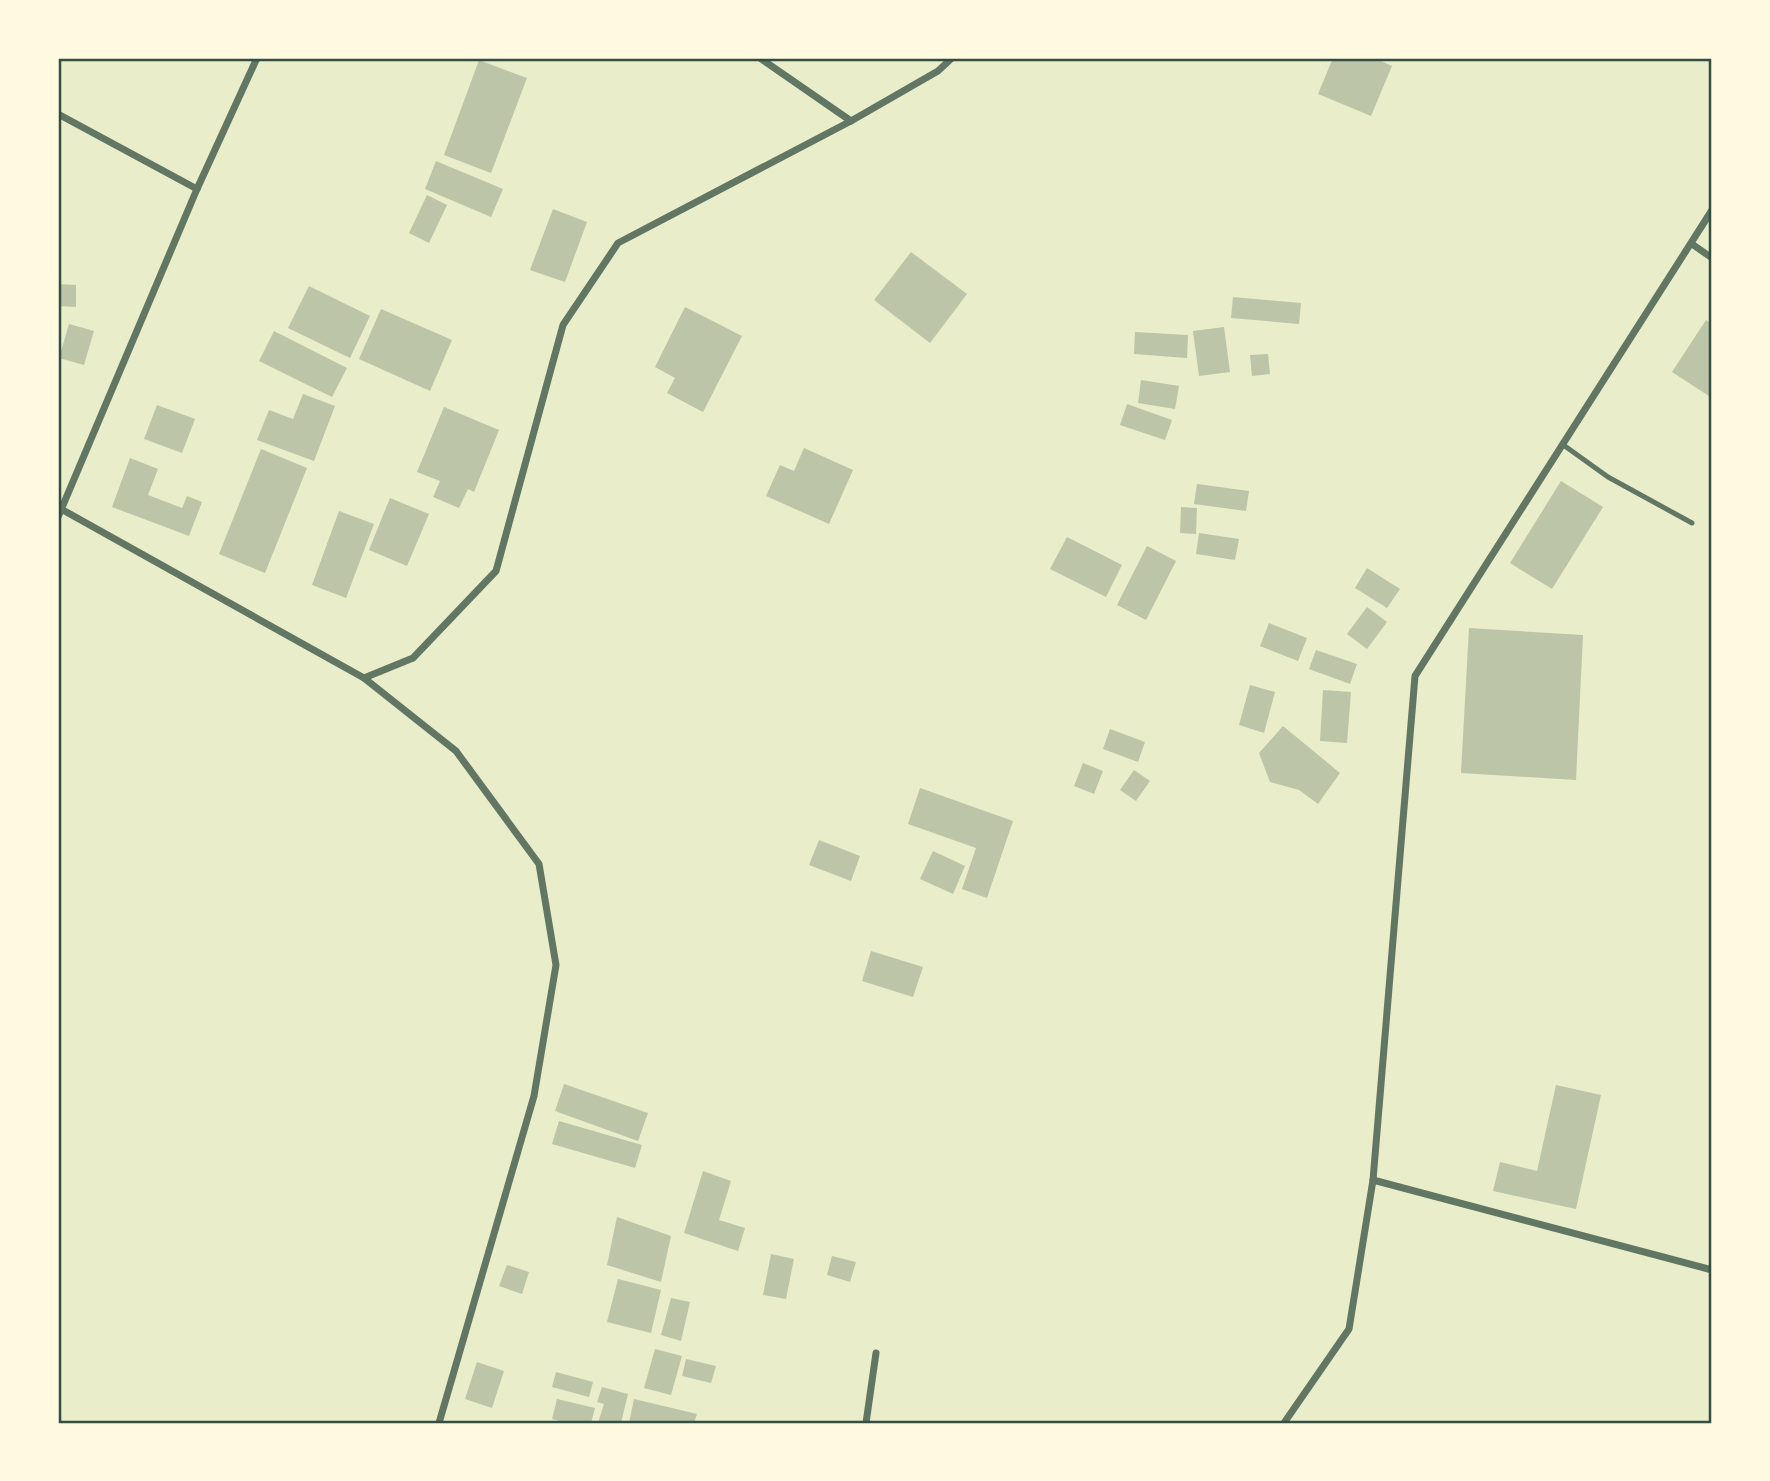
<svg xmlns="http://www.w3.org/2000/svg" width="1770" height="1481" font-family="'Source Serif 4',serif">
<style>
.building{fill:#bcc5a7}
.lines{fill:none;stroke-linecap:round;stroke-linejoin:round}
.service{stroke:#617663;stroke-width:5}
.minor{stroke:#617663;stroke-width:7}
.neatline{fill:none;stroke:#344e41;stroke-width:2.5}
</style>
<rect width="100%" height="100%" fill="#e9edc9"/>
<g class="building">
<path d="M1333,58H1374L1392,66L1371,116L1318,94Z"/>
<path d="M479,60L527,78L491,173L444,155Z"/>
<path d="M436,161L503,189L491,217L425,189Z"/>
<path d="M427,195L447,205L429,243L409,233Z"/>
<path d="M553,209L587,222L565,282L530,270Z"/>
<path d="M911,252L967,294L930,343L874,300Z"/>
<path d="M58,284L76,285V307L58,306Z"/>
<path d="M309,286L370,316L350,358L288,328Z"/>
<path d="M1233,297L1301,303L1299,324L1231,318Z"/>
<path d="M685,307L742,336L703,412L667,393L675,378L655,367Z"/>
<path d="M381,309L452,340L430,391L359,359Z"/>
<path d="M1706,320L1712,324V398L1672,372Z"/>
<path d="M69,324L94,331L84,365L59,358Z"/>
<path d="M1224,327L1230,372L1199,376L1193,331Z"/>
<path d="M274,331L347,368L332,397L259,361Z"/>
<path d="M1135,332L1188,335L1187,358L1134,354Z"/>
<path d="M1268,354L1270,374L1252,376L1250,355Z"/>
<path d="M1141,380L1179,386L1175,409L1138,403Z"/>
<path d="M303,394L335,406L314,461L257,440L269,410L293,419Z"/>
<path d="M1127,404L1172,420L1165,440L1120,425Z"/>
<path d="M157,405L195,419L182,453L144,439Z"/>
<path d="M444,407L499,430L474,492L468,489L459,508L433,497L440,481L417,472Z"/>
<path d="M804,448L853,470L829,524L766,496L780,465L794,471Z"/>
<path d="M261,449L307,468L265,573L219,554Z"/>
<path d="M130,458L158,469L148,495L182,508L187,496L202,502L189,536L112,507Z"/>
<path d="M1561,481L1603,507L1552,589L1510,563Z"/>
<path d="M1197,484L1249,491L1246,511L1194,504Z"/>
<path d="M390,498L429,514L407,566L369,550Z"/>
<path d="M1181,507L1197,508L1196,534L1180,533Z"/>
<path d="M339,511L374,524L346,598L312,585Z"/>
<path d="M1199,533L1239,539L1235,560L1196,554Z"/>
<path d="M1067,537L1122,565L1106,597L1050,569Z"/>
<path d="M1147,546L1176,561L1146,620L1117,605Z"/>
<path d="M1367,568L1400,589L1387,608L1355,588Z"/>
<path d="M1367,607L1387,622L1367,649L1347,634Z"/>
<path d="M1269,623L1307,638L1298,661L1260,646Z"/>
<path d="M1469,628L1583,635L1576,780L1461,773Z"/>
<path d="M1316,650L1357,664L1350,684L1309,669Z"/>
<path d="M1250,685L1275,692L1264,733L1239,725Z"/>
<path d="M1323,690L1351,692L1347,743L1320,741Z"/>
<path d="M1283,726L1340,773L1318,804L1299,790L1270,782L1259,753Z"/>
<path d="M1110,729L1145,742L1138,762L1103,749Z"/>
<path d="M1083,763L1103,771L1094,794L1074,786Z"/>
<path d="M1134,770L1150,781L1136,801L1120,790Z"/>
<path d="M920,788L1013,821L987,898L962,889L976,848L908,824Z"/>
<path d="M819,840L860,856L851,881L809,865Z"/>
<path d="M933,851L965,866L953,894L920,879Z"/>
<path d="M871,951L923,967L913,997L862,981Z"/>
<path d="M564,1084L648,1113L638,1141L555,1111Z"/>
<path d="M1556,1085L1601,1095L1576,1209L1493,1191L1500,1162L1537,1171Z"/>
<path d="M559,1121L642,1145L635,1168L552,1144Z"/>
<path d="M703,1171L731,1181L719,1220L745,1228L738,1251L684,1233Z"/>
<path d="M617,1217L671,1236L661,1282L607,1265Z"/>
<path d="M771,1254L794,1259L786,1299L763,1295Z"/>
<path d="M832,1256L856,1262L850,1282L827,1275Z"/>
<path d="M507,1265L529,1272L522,1294L499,1286Z"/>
<path d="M618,1279L661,1290L651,1333L607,1322Z"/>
<path d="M671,1298L690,1302L681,1341L661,1335Z"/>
<path d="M655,1349L682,1356L671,1395L644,1388Z"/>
<path d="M686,1359L716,1366L711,1383L682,1376Z"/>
<path d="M477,1362L504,1371L492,1408L465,1399Z"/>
<path d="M556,1372L593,1382L589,1397L552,1387Z"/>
<path d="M602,1387L628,1394L621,1423H598L604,1404L597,1402Z"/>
<path d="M557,1399L595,1408L591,1423H569L552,1419Z"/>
<path d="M634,1399L697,1414L694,1423H629Z"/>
</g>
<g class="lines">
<path class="service" d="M1562,444L1608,477L1692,523"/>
<g class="minor">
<path d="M760,58L851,121"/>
<path d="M58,114L197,189"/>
<path d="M1692,244L1712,258"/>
<path d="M61,509L364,678L456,751L539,864L556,965L534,1096L439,1423"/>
<path d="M58,517L197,189L257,58"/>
<path d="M364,678L413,658L496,571L563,325L618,243L851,121L938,71L952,58"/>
<path d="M1373,1180L1712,1270"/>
<path d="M866,1423L876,1353"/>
<path d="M1284,1423L1349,1329L1373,1180L1415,676L1712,210"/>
</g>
</g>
<rect width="1770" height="1481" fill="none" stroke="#fefae0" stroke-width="119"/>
<rect x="60" y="60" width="1650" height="1362" class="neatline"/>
</svg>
